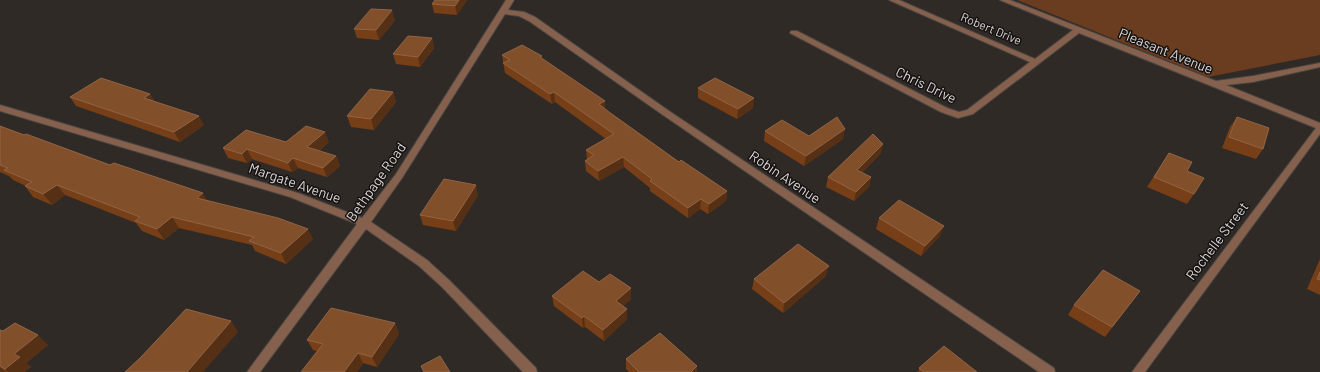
<svg xmlns="http://www.w3.org/2000/svg" width="1320" height="372" font-family="Barlow,sans-serif">
<style>
.green{fill:#6a3c20}
.lines{fill:none;stroke-linecap:round;stroke-linejoin:round}
.minor-casing{stroke:#4b4542;stroke-width:2}
.minor{fill:#85614d;fill-rule:evenodd}
.wall{fill:#773f17}
.shaded-wall{fill:#563015}
.building{fill:#824f2b;stroke:#906446}
.labels{text-anchor:middle;stroke-width:3;stroke-linejoin:round;paint-order:stroke}
.far-street-label{font-size:12px;fill:#d9d5d3;stroke:#161312}
.street-label{font-size:14px;fill:#d9d5d3;stroke:#161312}
</style>
<rect width="100%" height="100%" fill="#302a26"/>
<path class="green" d="M1017,0H1320V55L1208,77Z"/>
<g class="lines">
<defs>
<g id="minor">
<path d="M506,0H514L508,10L524,12L535,17L669,111L1054,368L1055,372H1039L663,115L529,21L519,16L505,14L402,178L371,222L427,260L450,281L536,368L537,372H523L442,287L419,266L366,229L260,372H247L357,224L290,197L0,111V105L298,193L362,218L396,174Z"/>
<path d="M889,0H899L1035,59L1073,30L1000,0H1010L1216,81L1253,76L1320,63V67L1253,82L1226,85L1320,123V134L1145,372H1132L1316,128L1079,33L973,114L958,118L941,112L790,33L791,31H797L947,108L959,112L967,110L1030,62Z"/>
</g>
</defs>
<use href="#minor" class="minor-casing"/>
<use href="#minor" class="minor"/>
</g>
<g class="wall">
<path d="M435,0H467L457,15L434,13L432,4Z"/>
<path d="M395,20L379,40L357,38L354,29Z"/>
<path d="M432,38L434,48L420,67L396,64L393,54Z"/>
<path d="M502,55L542,59L605,101V109L679,162L727,191L726,201L708,214L700,209L688,218L650,191V188L624,167L599,181L586,171L585,161L587,159L586,150L606,139L555,102L552,104L505,73Z"/>
<path d="M698,88L753,108L737,119L698,98Z"/>
<path d="M393,92L396,102L374,130L351,127L347,116Z"/>
<path d="M150,94L154,101L204,125L180,142L76,106L70,97Z"/>
<path d="M1237,117L1263,149L1256,159L1222,148L1230,127Z"/>
<path d="M0,126L110,165L313,239L286,264L255,251L252,245L179,228L164,240L142,231L136,223L65,195L52,205L33,197L25,186H26L13,180L9,176L0,172Z"/>
<path d="M765,131L809,136L843,139L804,166L764,141Z"/>
<path d="M286,142H329L319,151L336,156L340,166L327,177L298,168L292,172L252,159L247,163L228,158L223,148Z"/>
<path d="M881,153L862,173L871,177L869,187L854,201L826,187L828,177Z"/>
<path d="M1169,153L1187,171L1194,194L1187,204L1147,187Z"/>
<path d="M478,195L456,231L423,225L420,215Z"/>
<path d="M879,218L940,236L921,256L876,229Z"/>
<path d="M1320,259V295L1307,289Z"/>
<path d="M826,276L783,313L752,289L754,279Z"/>
<path d="M599,282L631,288V299L623,306L627,309V319L604,341L585,327L583,328L554,306L552,296Z"/>
<path d="M1140,291L1105,337L1068,315L1074,305Z"/>
<path d="M395,323L399,334L377,367L363,363L357,372H301L317,351L313,350L307,340Z"/>
<path d="M0,330L3,331L48,345L26,363L31,367L24,372H0Z"/>
<path d="M626,359L697,366V372H629L626,369Z"/>
<path d="M919,368L977,372H918Z"/>
</g>
<g class="shaded-wall">
<path d="M459,0H467L457,15L455,6Z"/>
<path d="M392,10L395,20L379,40L376,30Z"/>
<path d="M432,38L434,48L420,67L418,57Z"/>
<path d="M393,92L396,102L374,130L371,119Z"/>
<path d="M554,92L555,102L552,104L550,94Z"/>
<path d="M150,94L155,103L144,98Z"/>
<path d="M754,98L753,108L737,119L738,109Z"/>
<path d="M605,101V111L599,104Z"/>
<path d="M199,116L204,125L180,142L174,132Z"/>
<path d="M845,129L843,139L804,166L806,156Z"/>
<path d="M325,132L329,142L311,157L307,147Z"/>
<path d="M883,144L881,153L855,180L857,170Z"/>
<path d="M247,149L252,159L247,163L242,154Z"/>
<path d="M336,156L340,166L327,177L323,168Z"/>
<path d="M623,157L624,167L599,181L598,171Z"/>
<path d="M293,158L298,168L292,172L288,163Z"/>
<path d="M871,177L869,187L854,201L856,192Z"/>
<path d="M57,185L65,195L52,205L43,194Z"/>
<path d="M476,185L478,195L456,231L453,221Z"/>
<path d="M727,191L726,201L708,214L709,204Z"/>
<path d="M203,193L209,204L197,198Z"/>
<path d="M701,199L700,209L688,218V208Z"/>
<path d="M172,217L179,228L164,240L157,229Z"/>
<path d="M944,226L940,236L921,256L925,246Z"/>
<path d="M308,229L313,239L286,264L281,253Z"/>
<path d="M829,266L826,276L783,313L784,303Z"/>
<path d="M631,288V299L617,311L616,301Z"/>
<path d="M627,309V319L604,341L603,330Z"/>
<path d="M584,316L585,327L583,328L582,318Z"/>
<path d="M231,321L238,332L203,372H187Z"/>
<path d="M395,323L399,334L377,367L372,357Z"/>
<path d="M38,335L48,345L26,363L31,367L24,372H8L5,369L14,354Z"/>
<path d="M358,353L363,363L357,372H344Z"/>
<path d="M697,366V372H691Z"/>
<path d="M0,367L6,372H0Z"/>
</g>
<g class="building">
<path d="M435,0H459L455,6L432,4Z"/>
<path d="M371,9L392,10L376,30L354,29Z"/>
<path d="M408,36L432,38L418,57L393,54Z"/>
<path d="M522,45L542,56L540,57L605,101L599,104L609,112L679,162L681,160L727,191L709,204L701,199L688,208L650,181L652,179L623,157L598,171L585,161L594,155L586,150L614,134L554,92L550,94L503,63L510,60L502,55Z"/>
<path d="M101,78L150,94L144,98L199,116L174,132L70,97Z"/>
<path d="M715,78L754,98L738,109L698,88Z"/>
<path d="M370,89L393,92L371,119L347,116Z"/>
<path d="M837,117L845,129L806,156L765,131L782,120L809,136Z"/>
<path d="M1237,117L1269,128L1263,149L1229,137Z"/>
<path d="M0,126L24,135L26,134L110,165L114,163L203,193L197,198L278,218L308,229L281,253L249,241L254,237L172,217L157,229L135,221L140,217L57,185L43,194L25,186L32,182L4,170L8,168L0,165Z"/>
<path d="M306,126L325,132L307,147L336,156L323,168L293,158L288,163L247,149L242,154L223,148L246,130L286,142Z"/>
<path d="M873,134L883,144L857,170L871,177L856,192L828,177Z"/>
<path d="M1169,153L1192,162L1187,171L1204,178L1194,194L1154,177Z"/>
<path d="M444,179L476,185L453,221L420,215Z"/>
<path d="M899,200L944,226L925,246L879,218Z"/>
<path d="M798,244L829,266L784,303L754,279Z"/>
<path d="M1103,270L1140,291L1112,327L1074,305Z"/>
<path d="M583,271L599,282L610,274L631,288L616,301L627,309L603,330L584,316L582,318L552,296Z"/>
<path d="M1320,272V280L1317,279Z"/>
<path d="M331,308L395,323L372,357L358,353L344,372H301L323,344L307,340Z"/>
<path d="M186,309L231,321L187,372H125L141,357Z"/>
<path d="M15,323L38,335L14,354L20,357L5,369L0,366V330L3,331Z"/>
<path d="M660,333L697,366L691,372H639L626,359Z"/>
<path d="M944,346L977,372H924L919,368Z"/>
<path d="M440,356L450,372H424L421,366Z"/>
</g>
<g class="labels">
<g class="far-street-label">
<text transform="translate(991 29) rotate(23)" y="4">Robert Drive</text>
</g>
<g class="street-label">
<text transform="translate(1166 51) rotate(22)" y="5">Pleasant Avenue</text>
<text transform="translate(926 85) rotate(26)" y="5">Chris Drive</text>
<text transform="translate(785 177) rotate(34)" y="5">Robin Avenue</text>
<text transform="translate(376 182) rotate(-55)" y="5">Bethpage Road</text>
<text transform="translate(295 183) rotate(19)" y="5">Margate Avenue</text>
<text transform="translate(1217 241) rotate(-53)" y="5">Rochelle Street</text>
</g>
</g>
</svg>
